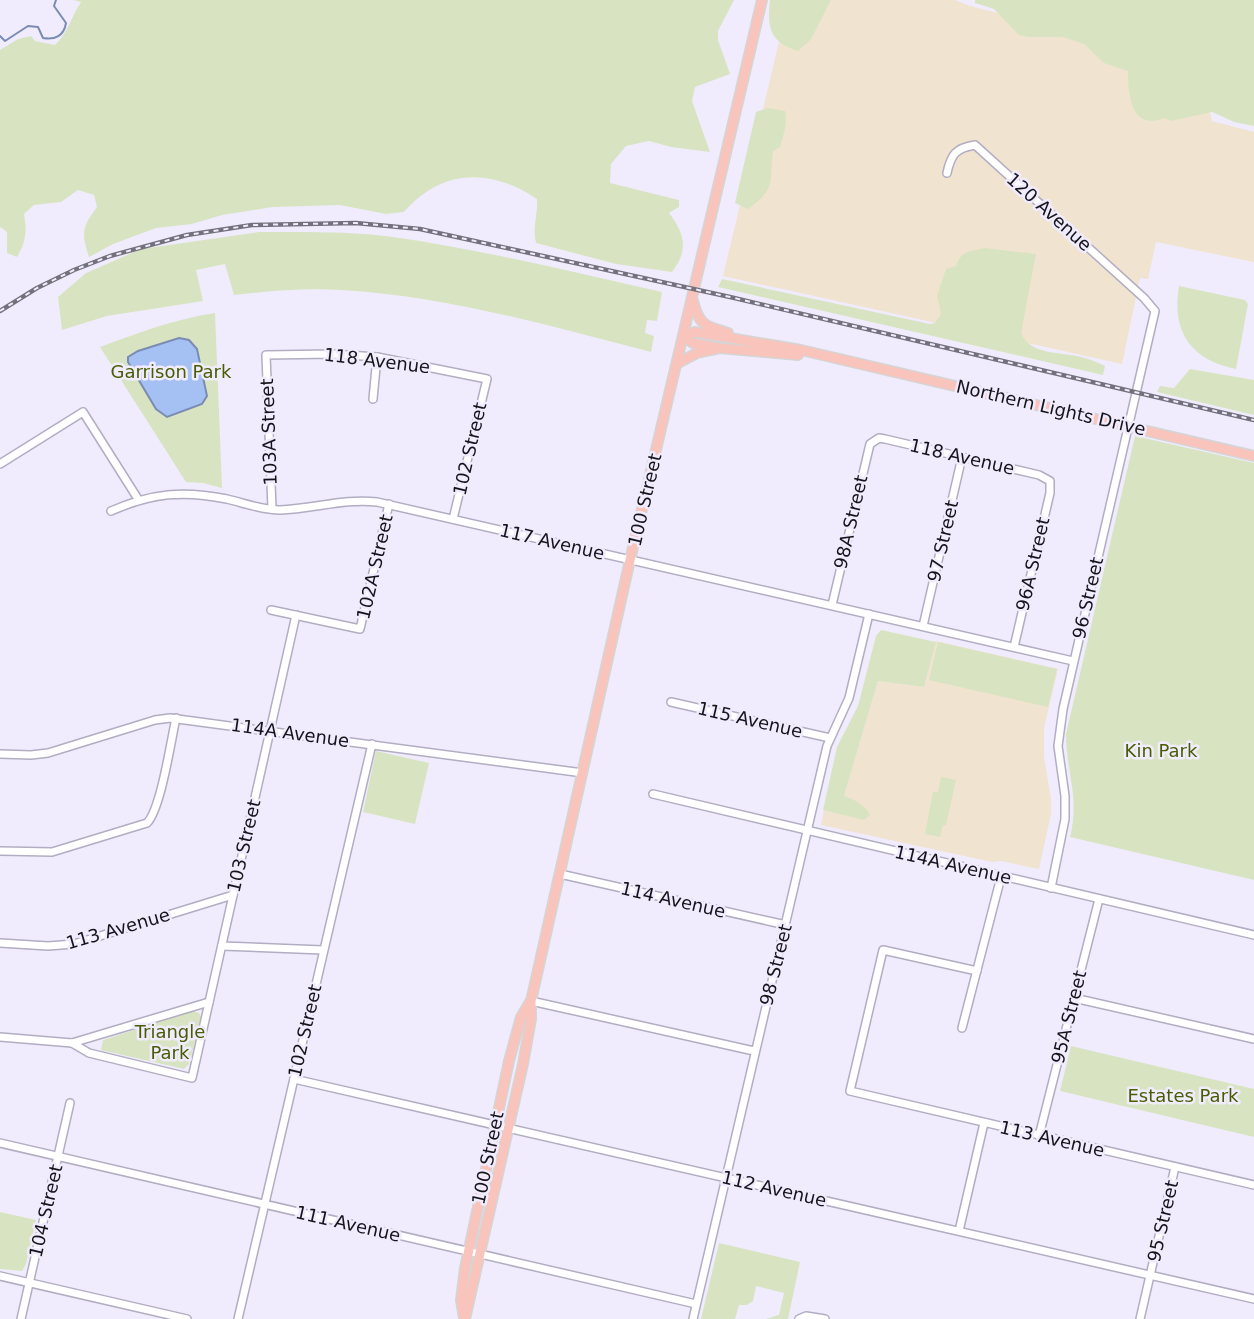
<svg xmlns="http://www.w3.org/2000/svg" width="1254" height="1319" font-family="'DejaVu Sans',sans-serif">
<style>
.education{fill:#f0e3cf}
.green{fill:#d8e4c1}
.water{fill:#a5c0f3;stroke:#7a8cb2;stroke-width:2}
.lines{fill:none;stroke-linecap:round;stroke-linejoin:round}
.stream{stroke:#7a8cb2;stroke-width:2}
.minor-casing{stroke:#b2adc2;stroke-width:10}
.major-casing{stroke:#d5d5d6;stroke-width:12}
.minor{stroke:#fff;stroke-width:7}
.major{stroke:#f9c4bc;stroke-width:9}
.rail-casing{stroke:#73717c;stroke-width:4.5}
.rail{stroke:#f0ecfe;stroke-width:2;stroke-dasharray:5;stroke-linecap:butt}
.labels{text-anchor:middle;stroke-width:5;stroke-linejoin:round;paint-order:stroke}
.street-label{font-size:18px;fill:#16141b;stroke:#f0ecfe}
.park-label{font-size:18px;fill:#485c01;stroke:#f0ecfe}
</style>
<rect width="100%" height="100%" fill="#f0ecfe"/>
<g class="education">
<path d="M789,0H955L970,6L1198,63L1212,121L1254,132V262L1156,242L1148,279L1140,278L1122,364L723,276Z"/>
<path d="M936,641L1058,669L1044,728V757L1051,799V814L1039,869L1001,861L992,862L821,825L824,810L839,813L878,681L924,687Z"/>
</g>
<g class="green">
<path d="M73,0H734L718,31V40L730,74L695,87L692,101L710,152L671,147L649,141L626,146L611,164L610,183L679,200V207L669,213C685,234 689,250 672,272L616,264L536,243C532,226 538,216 537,199C491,168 442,168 404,212L386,214L340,205L273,207L222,215L192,224L156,228L113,244L89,257C81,233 82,227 97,207L94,195L78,190L61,202L34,205L24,214C27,232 26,242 17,257L7,253V232L0,227V50L18,39L31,36L35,41L55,45C68,33 71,17 81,2Z"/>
<path d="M770,0H831L811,39L798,51C769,42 767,27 770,0Z"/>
<path d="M975,0H1254V126L1234,122L1212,112L1171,121L1164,118C1131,132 1128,93 1128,71L1104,63L1084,44L1063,37H1028L1019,35L994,9L975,3Z"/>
<path d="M768,108L785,111C788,123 783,136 780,147L773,151C769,182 777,188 748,209L735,203L756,112Z"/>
<path d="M259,232C304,232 349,231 393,237C484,250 573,272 662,292L657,321L647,320L645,333L654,336L651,352C550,326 446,296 341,290C306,288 270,291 234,295L225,264L196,270L203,301L107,316L62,330L58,297L86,273L141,249Z"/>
<path d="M984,248L1036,254L1021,333C1031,357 1064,351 1085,358C1092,360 1099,363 1105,366L1103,375L718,287L722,279L930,324L935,323L941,314L937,296L946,269L956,266C961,250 970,252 984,248Z"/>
<path d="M1179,286L1245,300L1248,304L1236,369C1191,360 1171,332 1179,286Z"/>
<path d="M215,313L222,488L203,483L186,482L100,347C137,333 175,319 215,313Z"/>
<path d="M1190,369L1254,380V415L1157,392L1160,386L1174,388Z"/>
<path d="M1135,436L1254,463V880L1070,837C1080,796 1066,773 1066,734Z"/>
<path d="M881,630L936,642L924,687L878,681L844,796C854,800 865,804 870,815L864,820L823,810L837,747L858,706L876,636Z"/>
<path d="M938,642L1057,669L1048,707L929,680Z"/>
<path d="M376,751L429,763L415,824L363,812Z"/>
<path d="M941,777L956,780L946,825H943L940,837L925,834L933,792H938Z"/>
<path d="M192,1011L199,1013L201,1017L189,1064L184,1069L101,1050L103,1040Z"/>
<path d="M1071,1046L1254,1089V1137L1060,1091Z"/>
<path d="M0,1212L36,1220L26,1264L22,1271L0,1269Z"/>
<path d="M719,1243L800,1262L788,1319H766L779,1315L784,1293L756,1286L753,1301L747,1305H739L735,1319H701Z"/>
</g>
<path class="water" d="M179,338L189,340L197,349L207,396L202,404L167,417L156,409L128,362V357L138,351Z"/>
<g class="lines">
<path class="stream" d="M0,36L5,41L28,26L38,27L43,38C55,40 64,36 66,23L54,6L56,0"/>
<defs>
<g id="minor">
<path d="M947,173C951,154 956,148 975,145L1144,298L1155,311L1063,709L1058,746L1065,796V819L1051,888"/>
<path d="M373,399L377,357"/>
<path d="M0,464L83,412L138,499"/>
<path d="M272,509L266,355L333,354L377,357L487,379L453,519"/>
<path d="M111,511C152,493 183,490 227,499C244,503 262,510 280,510C313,509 345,498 377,502L1073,661"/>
<path d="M832,605L870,444L879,438L885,439L1039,475L1050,481V493L1014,647"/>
<path d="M271,610L360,629L389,504"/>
<path d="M923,626L962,457"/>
<path d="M671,702L830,738"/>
<path d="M0,754L31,755L48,753L155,720L170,718L583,773"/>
<path d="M653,794L1254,935"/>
<path d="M0,851L52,852L147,823C161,809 171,740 176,718"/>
<path d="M560,874L786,925"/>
<path d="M0,943L48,946L74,944L233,895"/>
<path d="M222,946L323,950"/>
<path d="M977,971L883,950L850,1091L1254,1185"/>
<path d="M1074,998L1254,1039"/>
<path d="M531,1001L754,1051"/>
<path d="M962,1028L1001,877"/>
<path d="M0,1037L72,1043L209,1002"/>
<path d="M72,1043L89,1053L192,1078L296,615"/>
<path d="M294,1079L1254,1299"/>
<path d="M1039,1136L1099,899"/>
<path d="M0,1143L696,1304"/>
<path d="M959,1231L984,1123"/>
<path d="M0,1276L187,1319"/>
<path d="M21,1319L70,1103"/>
<path d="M238,1319L372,744"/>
<path d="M693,1319L827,746L849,698L869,614"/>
<path d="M799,1319L806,1316L825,1319"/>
<path d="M1140,1319L1175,1167"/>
</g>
<g id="major">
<path d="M693,301C699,326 706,326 728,333"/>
<path d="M684,336L695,332L801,350L1254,456"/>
<path d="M684,336L693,343L719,348L798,355"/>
<path d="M678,363L697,353L716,349"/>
<path d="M464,1318L461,1300L465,1268L509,1061L521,1017L530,1002"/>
<path d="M465,1319L523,1064L531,1019V1001L630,560L762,0"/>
</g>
</defs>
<use href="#minor" class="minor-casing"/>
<use href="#major" class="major-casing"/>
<use href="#minor" class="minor"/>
<use href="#major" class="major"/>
<defs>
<path id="rail" d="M0,311L37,288L74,270L110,256L187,235L252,225L356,223L420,229L730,297L1254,420"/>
</defs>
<use href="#rail" class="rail-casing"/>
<use href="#rail" class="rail"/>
</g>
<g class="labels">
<g class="street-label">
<text transform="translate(1049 212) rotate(42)" y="6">120 Avenue</text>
<text transform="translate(377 361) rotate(7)" y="6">118 Avenue</text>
<text transform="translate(1051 408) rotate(13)" y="6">Northern Lights Drive</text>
<text transform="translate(269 432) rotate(-92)" y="6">103A Street</text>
<text transform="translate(470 449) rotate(-77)" y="6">102 Street</text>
<text transform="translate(962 457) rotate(13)" y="6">118 Avenue</text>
<text transform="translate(645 500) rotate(-77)" y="6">100 Street</text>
<text transform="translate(851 522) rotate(-77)" y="6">98A Street</text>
<text transform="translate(943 541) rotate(-77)" y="6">97 Street</text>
<text transform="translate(552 542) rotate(13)" y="6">117 Avenue</text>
<text transform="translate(1033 564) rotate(-77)" y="6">96A Street</text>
<text transform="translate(375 567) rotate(-77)" y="6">102A Street</text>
<text transform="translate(1088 598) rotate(-77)" y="6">96 Street</text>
<text transform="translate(750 720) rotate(13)" y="6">115 Avenue</text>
<text transform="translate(290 733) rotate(8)" y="6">114A Avenue</text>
<text transform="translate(244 846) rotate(-77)" y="6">103 Street</text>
<text transform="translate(953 865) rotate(13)" y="6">114A Avenue</text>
<text transform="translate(673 900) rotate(13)" y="6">114 Avenue</text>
<text transform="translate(118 929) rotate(-16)" y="6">113 Avenue</text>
<text transform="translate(776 965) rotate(-76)" y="6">98 Street</text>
<text transform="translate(1069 1017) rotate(-76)" y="6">95A Street</text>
<text transform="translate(305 1031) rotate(-77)" y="6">102 Street</text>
<text transform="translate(1052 1139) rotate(13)" y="6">113 Avenue</text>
<text transform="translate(488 1158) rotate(-78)" y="6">100 Street</text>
<text transform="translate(774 1189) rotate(13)" y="6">112 Avenue</text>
<text transform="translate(46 1211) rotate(-77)" y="6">104 Street</text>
<text transform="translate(1163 1221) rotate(-77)" y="6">95 Street</text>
<text transform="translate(348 1224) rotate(13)" y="6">111 Avenue</text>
</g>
<g class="park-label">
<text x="171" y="378">Garrison Park</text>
<text x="1161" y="757">Kin Park</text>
<text x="170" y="1038">Triangle<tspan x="170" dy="21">Park</tspan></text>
<text x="1183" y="1102">Estates Park</text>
</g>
</g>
</svg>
